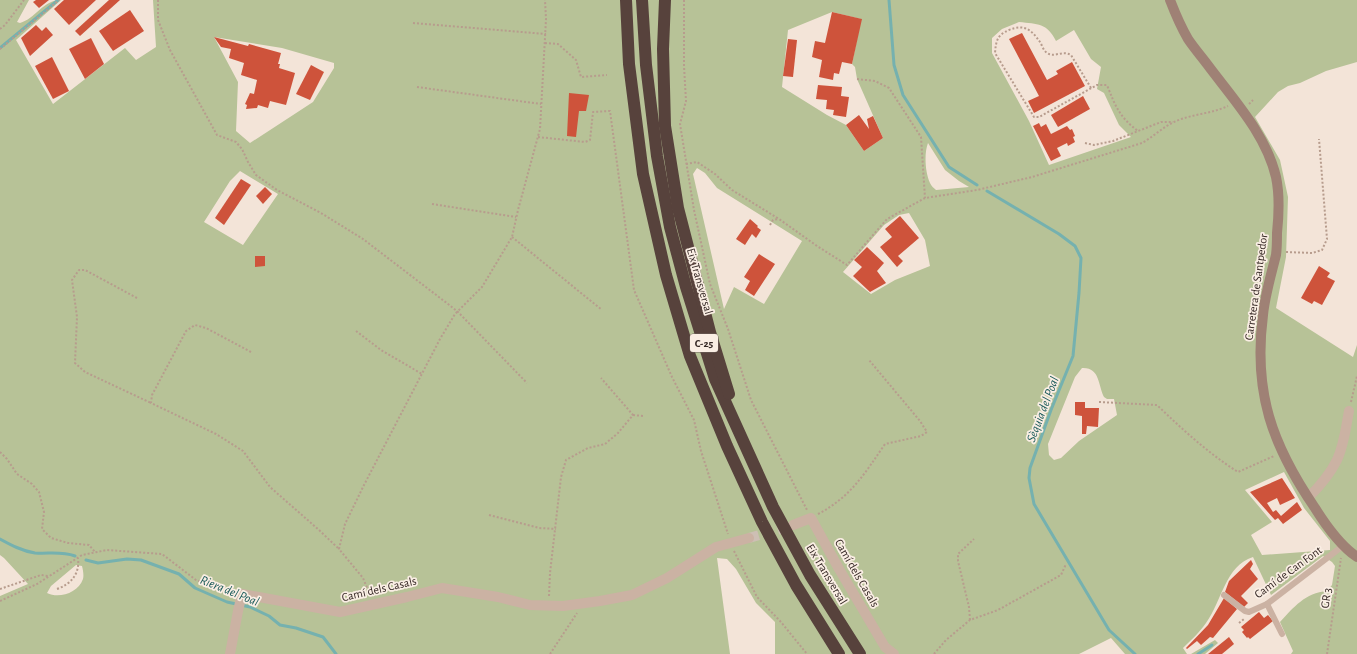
<svg xmlns="http://www.w3.org/2000/svg" width="1357" height="654" font-family="'Alegreya Sans',sans-serif">
<style>
.green{fill:#b7c297;fill-rule:evenodd}
.lines{fill:none;stroke-linecap:round;stroke-linejoin:round}
.stream{stroke:#75b1af;stroke-width:3}
.building{fill:#ce533b}
.street-tunnel{stroke:#cdbfb4;stroke-width:10;stroke-dasharray:10 5;stroke-linecap:butt}
.path{stroke:#b79c8d;stroke-width:2;stroke-dasharray:2 2;stroke-linecap:butt}
.lane{stroke:#cbb2a3;stroke-width:6}
.street{stroke:#cbb2a3;stroke-width:10}
.secondary{stroke:#9f8175;stroke-width:10}
.highway{stroke:#57423c;stroke-width:12}
.labels{text-anchor:middle;stroke-width:3.5;stroke-linejoin:round;paint-order:stroke}
.shield{fill:#faeee4;stroke:#71645f;stroke-width:1}
.shield-label{font-size:11px;font-weight:bold;fill:#362926}
.street-label{font-size:12px;fill:#362926;stroke:#faeee4}
.water-label{font-size:13px;font-style:italic;fill:#195a59;stroke:#faeee4}
</style>
<rect width="100%" height="100%" fill="#f3e4d8"/>
<g class="green">
<path d="M0,0H29L17,22L20,23C35,19 43,0 61,0L16,40L53,104L125,48L136,60L156,47L153,0H1357V62L1326,71L1300,83L1288,86L1278,92L1255,117L1280,160L1288,197L1286,257L1276,308L1353,357L1357,345V654H1291L1293,651L1280,622C1294,607 1305,593 1327,591L1332,585L1335,566L1332,562L1323,556L1271,595L1253,557C1225,566 1222,601 1206,623C1200,632 1191,640 1183,648L1187,654H1125L1111,638L1079,654H775V622L756,603L736,569L727,559L717,558L730,654H0V596L28,584L4,558L0,555ZM832,12L861,19L852,64L855,67L857,79L883,138L864,151L846,125L827,115L782,87L788,30ZM1019,22C1038,24 1047,23 1056,41L1074,30L1091,59L1101,67L1097,89L1104,93L1119,125L1131,137L1049,165L1029,121L992,53V38L1002,29ZM214,37L282,48L334,63V68L313,102L250,143L236,131L238,82ZM928,143L945,170L959,181L969,187L936,190C934,188 931,186 930,183C925,172 924,153 928,143ZM697,168L705,173L717,188L802,241L764,304L734,287L724,309L693,174ZM240,171L278,194L243,245L204,222L230,181ZM909,213L925,240L930,266L895,280L871,294L843,272L884,225L899,215ZM1082,368C1100,367 1098,385 1104,397L1107,399H1114L1117,415L1079,441L1061,458L1054,460L1049,455L1048,444L1075,377ZM1284,472L1304,508L1330,541V550L1262,555L1251,535L1272,522L1245,490ZM76,565L82,566C83,570 84,575 83,579C78,593 59,599 47,593L51,586Z"/>
<path d="M1215,640L1218,643L1205,654H1191Z"/>
</g>
<g class="lines">
<g class="stream">
<path d="M889,0L894,65L903,95L949,167L977,185"/>
<path d="M0,48L58,0"/>
<path d="M987,191L1059,234L1075,246L1081,258L1079,293L1073,356L1051,410L1030,468L1029,478L1034,504L1109,630L1135,654"/>
<path d="M0,539C11,545 22,551 35,553C49,554 61,551 75,556"/>
<path d="M86,560L98,563L127,559L141,560L179,574L195,588L227,602L250,607L269,616L280,625L296,628L323,637L336,654"/>
<path d="M1198,654L1212,645"/>
</g>
</g>
<g class="building">
<path d="M36,0H49L39,8L33,2Z"/>
<path d="M64,0H96L69,25L54,9Z"/>
<path d="M109,0H120L80,36L75,31Z"/>
<path d="M130,10L144,31L113,51L99,31Z"/>
<path d="M832,12L862,19L852,64L842,62L839,74L834,73L833,80L819,77L822,60L812,57L815,41L825,43Z"/>
<path d="M36,25L42,31L46,27L53,35L30,56L21,38Z"/>
<path d="M1022,33L1047,80L1058,74L1056,71L1072,62L1085,86L1034,113L1028,101L1039,96L1009,39Z"/>
<path d="M214,37L248,46L249,44L281,53L278,64H280L279,68L295,73L286,105L270,101L268,108L258,105L257,108L246,109L247,105L245,104L250,93L254,94L257,80L241,75L244,63L229,58L231,49L221,47Z"/>
<path d="M91,38L104,64L85,79L69,49Z"/>
<path d="M788,39L797,40L793,77L783,76Z"/>
<path d="M52,57L69,91L53,99L35,66Z"/>
<path d="M311,65L324,72L310,100L296,94Z"/>
<path d="M818,85L842,87L841,96L849,97L846,117L833,115L834,110L826,109L827,100L816,99Z"/>
<path d="M569,93L589,95L586,111H579L576,137L567,136Z"/>
<path d="M1083,96L1090,109L1058,127L1051,115Z"/>
<path d="M859,115L869,129L867,119L873,116L883,138L864,151L846,125Z"/>
<path d="M1039,123L1041,127L1046,124L1051,134L1067,126L1070,130L1072,129L1075,136L1073,137L1075,142L1068,146L1067,143L1057,148L1061,156L1051,161L1033,126Z"/>
<path d="M241,179L251,185L224,225L215,218Z"/>
<path d="M265,187L272,194L263,204L256,196Z"/>
<path d="M900,216L919,238L898,256L903,261L897,267L880,247L892,237L885,229Z"/>
<path d="M750,219L758,226L757,227L761,230L756,238L752,234L745,245L736,239Z"/>
<path d="M867,247L884,263L877,271L886,283L870,292L853,276L862,267L854,260Z"/>
<path d="M759,254L775,264L754,296L745,290L750,281L744,277Z"/>
<path d="M255,256H265V266L255,267Z"/>
<path d="M1319,266L1330,273L1327,277L1335,281L1322,305L1314,301L1312,304L1301,298Z"/>
<path d="M1075,402H1085V408H1099L1098,427L1087,426L1086,434H1082V416L1075,415Z"/>
<path d="M1282,478L1295,498L1280,505L1277,498L1267,503L1273,512L1276,510L1281,516L1297,502L1302,510L1283,524L1278,518L1275,520L1250,492Z"/>
<path d="M1251,560L1253,564L1250,569L1258,579L1241,596L1248,603L1244,607L1225,592L1229,581Z"/>
<path d="M1224,598L1237,609L1213,638L1210,637L1201,645L1197,641L1187,649L1186,648L1208,625Z"/>
<path d="M1259,612L1264,618L1268,615L1273,621L1250,639L1248,637L1247,638L1242,632L1244,630L1241,627Z"/>
<path d="M1229,637L1234,644L1222,654H1208Z"/>
</g>
<g class="lines">
<path class="street-tunnel" d="M749,538L791,526"/>
<g class="path">
<path d="M158,0V20L170,50L217,135L236,142L242,149L248,162L256,175L277,190L321,213L363,239L448,304L458,312L527,383"/>
<path d="M684,0V66L686,101L680,124L694,210L710,284L728,329L751,400L807,510"/>
<path d="M413,23L546,34"/>
<path d="M0,29L5,25L24,0"/>
<path d="M545,43L558,44L576,60L581,77L607,75"/>
<path d="M0,49L59,0"/>
<path d="M857,79L875,81L889,88L921,137L925,198"/>
<path d="M417,87L541,104"/>
<path d="M1091,88L1071,55C1062,50 1054,58 1047,53C1043,50 1042,45 1040,42C1031,29 1024,24 1009,30C997,35 996,41 995,53L1034,117H1039L1097,85H1107C1115,105 1119,117 1138,131"/>
<path d="M1249,104L1253,100"/>
<path d="M538,137L585,142L590,140L593,112L610,111L634,290L672,377L694,420L701,451L728,534"/>
<path d="M1085,143L1094,145L1113,141L1161,122H1173"/>
<path d="M686,164L697,162L715,174L732,190L779,219L817,246L847,265L887,219L925,198L977,190L1032,177L1142,143C1153,137 1163,127 1174,122C1191,114 1211,114 1228,106"/>
<path d="M432,204L516,217"/>
<path d="M770,225L773,220L778,219"/>
<path d="M512,237L602,310"/>
<path d="M1286,252L1312,253L1322,250L1327,239L1319,139"/>
<path d="M137,298L85,270H79L72,280L77,317L75,363L85,372L151,403"/>
<path d="M356,331L381,350L422,374"/>
<path d="M251,352L206,328L195,325L186,331L152,395L151,403L216,434L243,451L270,487L319,530L339,549"/>
<path d="M1099,402L1157,405C1183,430 1208,453 1238,472L1274,456"/>
<path d="M1351,402L1357,376"/>
<path d="M633,415L643,416"/>
<path d="M0,452L7,459L17,474L32,484L39,492L44,512L42,529L51,538L68,543L89,545L95,552"/>
<path d="M818,514C851,497 865,473 885,444L921,436L927,432L920,421L869,360"/>
<path d="M489,515L539,528L556,529"/>
<path d="M734,551L757,597L781,622L807,654"/>
<path d="M0,589L41,575L48,576"/>
<path d="M57,589C71,584 80,574 78,558"/>
<path d="M370,595L363,578L339,549L345,524L364,485L440,339L455,314L482,287L512,237L518,210L540,129L546,19L545,0"/>
<path d="M549,596L550,573L561,477L566,460L588,448L605,444L618,433L633,415L601,378"/>
<path d="M0,601L37,584L82,555L107,550L162,554L196,580L233,592"/>
<path d="M970,620L969,607L958,561V554L974,539"/>
<path d="M1239,623L1244,619"/>
<path d="M550,654L577,613"/>
<path d="M934,654L946,640L970,620L998,610L1061,575L1066,564"/>
<path d="M1327,654L1341,558"/>
</g>
<g class="lane">
<path d="M1224,595L1245,611L1249,612L1267,604L1344,545"/>
<path d="M1267,604L1282,634"/>
</g>
<g class="street">
<path d="M1308,498C1319,487 1330,474 1337,460C1344,445 1346,427 1349,411"/>
<path d="M793,525L811,518L839,569L885,647L894,654"/>
<path d="M230,654L238,611L242,594L340,612L407,597L442,588L498,597L530,605L563,606L600,601L632,595L667,578L716,547L749,538"/>
</g>
<path class="secondary" d="M1170,0C1175,13 1181,27 1188,39C1194,48 1201,56 1207,64C1233,99 1266,134 1276,177C1280,196 1279,214 1277,233C1277,240 1277,248 1276,255C1271,275 1265,295 1263,315C1253,392 1272,445 1315,508C1325,524 1341,546 1357,557"/>
<g class="highway">
<path d="M626,0L629,64L643,174L666,275L690,356L727,446L762,522L796,585L839,654"/>
<path d="M642,0L646,65L657,156L670,227L686,287L715,379L773,507L810,575L860,654"/>
<path d="M665,0L663,49L665,126L678,208L710,332L729,394"/>
</g>
</g>
<g class="labels">
<rect class="shield" x="690" y="334" width="28" height="18" rx="3"/>
<g class="shield-label">
<text x="704" y="347">C-25</text>
</g>
<g class="street-label">
<text transform="translate(700 281) rotate(74)" y="4">Eix Transversal</text>
<text transform="translate(1256 287) rotate(-82)" y="4">Carretera de Santpedor</text>
<text transform="translate(1288 572) rotate(-36)" y="4">Camí de Can Font</text>
<text transform="translate(857 573) rotate(60)" y="4">Camí dels Casals</text>
<text transform="translate(827 574) rotate(59)" y="4">Eix Transversal</text>
<text transform="translate(379 589) rotate(-13)" y="4">Camí dels Casals</text>
<text transform="translate(1326 598) rotate(-82)" y="4">GR 3</text>
</g>
<g class="water-label">
<text transform="translate(1042 409) rotate(-69)" y="5">Sèquia del Poal</text>
<text transform="translate(230 590) rotate(22)" y="5">Riera del Poal</text>
</g>
</g>
</svg>
